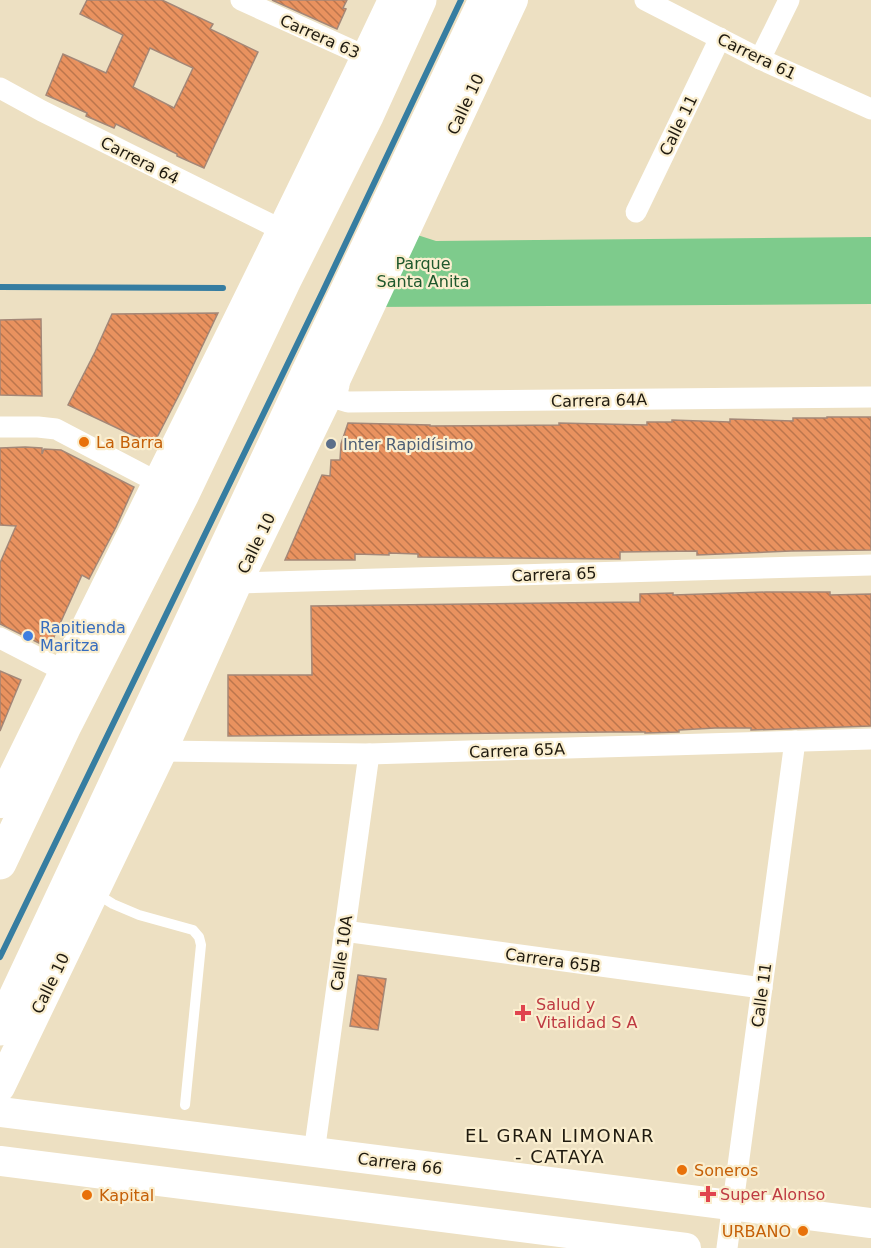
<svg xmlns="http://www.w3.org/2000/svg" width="871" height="1248" font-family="'DejaVu Sans',sans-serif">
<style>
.park{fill:#7ecb8c}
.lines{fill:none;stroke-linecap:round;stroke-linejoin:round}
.stream{stroke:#367da1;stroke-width:6}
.building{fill:url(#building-back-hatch);stroke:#a48777;stroke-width:1.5;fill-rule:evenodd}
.lane{stroke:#fff;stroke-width:10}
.street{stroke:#fff;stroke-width:21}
.secondary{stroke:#fff;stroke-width:30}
.primary{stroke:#fff;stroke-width:33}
.food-dot{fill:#e8710a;stroke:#faeecf;stroke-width:2}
.service-dot{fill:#5c6f8a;stroke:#faeecf;stroke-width:2}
.shop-dot{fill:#3f7fe0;stroke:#faeecf;stroke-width:2}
.health-dot{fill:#e0444e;stroke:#faeecf;stroke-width:2}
.labels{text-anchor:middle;stroke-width:4.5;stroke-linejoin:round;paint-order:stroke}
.street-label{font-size:16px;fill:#1f1a0f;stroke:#faeecf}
.park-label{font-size:16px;fill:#1f582d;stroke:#faeecf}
.food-label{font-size:16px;fill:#c56008;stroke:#faeecf;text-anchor:start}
.service-label{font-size:16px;fill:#4e5e75;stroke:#faeecf;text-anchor:start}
.shop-label{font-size:16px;fill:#366cbe;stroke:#faeecf;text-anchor:start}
.health-label{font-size:16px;fill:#be3a42;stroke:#faeecf;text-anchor:start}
.neighbourhood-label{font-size:18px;letter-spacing:1.5px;fill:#1f1a0f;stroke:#faeecf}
</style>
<defs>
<pattern id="building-back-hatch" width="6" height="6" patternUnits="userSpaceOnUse" patternTransform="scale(1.5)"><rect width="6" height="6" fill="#e9925f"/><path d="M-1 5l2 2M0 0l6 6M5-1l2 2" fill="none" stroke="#bc764d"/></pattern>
</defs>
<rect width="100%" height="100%" fill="#ede0c2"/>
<path class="park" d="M405,231L436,241L871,237V304L370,307Z"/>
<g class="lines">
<g class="stream">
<path d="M0,287L223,288"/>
<path d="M0,957L323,291L461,0"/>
</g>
</g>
<g class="building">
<path d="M87,0H162L213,24L210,29L258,52L204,168L177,156V154L116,124L114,128L86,116L87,113L46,95L63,54L106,73L123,35L80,14ZM150,48L193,68L174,108L133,87Z"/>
<path d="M272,0H347L343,8L346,9L337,29Z"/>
<path d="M218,313L180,393L153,445L68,405L95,352L112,314Z"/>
<path d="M41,319L42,396L0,395V320Z"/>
<path d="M827,417H871V550L791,551L697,555V551L620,552V559L418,557V554L389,553V555L355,554V560H285L322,475L330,476L331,460H340L341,444L348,423L430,425V426L559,425V423L647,425V422H672V420L730,422V419L793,421V418H827Z"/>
<path d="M25,447L42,448V454L44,449L61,450L134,487L116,527L89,579L82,575L49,648L0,624V563L16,526L0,525V448Z"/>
<path d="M766,592H830V595L871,594V726L751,730V728H715L679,730V732L645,733V732H611L228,736V675H312L311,606L640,602V594L673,593V595Z"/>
<path d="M0,671L21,680L0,731Z"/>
<path d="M358,975L386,979L378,1030L350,1026Z"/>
</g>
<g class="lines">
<path class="lane" d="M97,894L113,904L139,915L193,930L199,937L201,945L185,1105"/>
<g class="street">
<path d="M241,0L367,57"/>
<path d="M645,0L760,59L871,109"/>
<path d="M760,59L789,0"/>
<path d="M0,88L42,111L282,230"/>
<path d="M636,212L720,38"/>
<path d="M328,396L348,402L871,397"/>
<path d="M0,427H38L56,429L159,483"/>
<path d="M237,583L871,565"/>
<path d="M0,638L64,671"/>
<path d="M162,751L369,754L871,739"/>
<path d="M344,931L762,988"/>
<path d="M314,1153L369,754"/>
<path d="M727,1248L795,741"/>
</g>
<g class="secondary">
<path d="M0,803C130,535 266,270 393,0"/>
<path d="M0,1087L162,751L237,583L333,385L513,0"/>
<path d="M0,1112L871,1223"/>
<path d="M0,1161L686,1248"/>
</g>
<g class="primary">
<path d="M307,374L333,385"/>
<path d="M0,863L65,726L183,494L285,280L368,114L420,0"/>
<path d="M0,1029L307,374L485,0"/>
</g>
</g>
<g class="food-dot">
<circle cx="84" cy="442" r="6"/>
<circle cx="682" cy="1170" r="6"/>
<circle cx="87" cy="1195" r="6"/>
<circle cx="803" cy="1231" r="6"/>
</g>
<circle class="service-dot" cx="331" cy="444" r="6"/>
<circle class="shop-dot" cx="28" cy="636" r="6"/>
<g class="health-dot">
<path d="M520 1004h6v6h6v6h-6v6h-6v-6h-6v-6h6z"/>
<path d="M705 1185h6v6h6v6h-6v6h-6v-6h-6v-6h6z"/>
</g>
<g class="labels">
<g class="street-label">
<text transform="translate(320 36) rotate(24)" y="6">Carrera 63</text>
<text transform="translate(757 56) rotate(26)" y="6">Carrera 61</text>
<text transform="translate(465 104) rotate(-65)" y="6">Calle 10</text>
<text transform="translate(678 125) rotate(-64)" y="6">Calle 11</text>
<text transform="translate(140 160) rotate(27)" y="6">Carrera 64</text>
<text transform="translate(599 400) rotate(-1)" y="6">Carrera 64A</text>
<text transform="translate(256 543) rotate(-64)" y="6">Calle 10</text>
<text transform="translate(554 574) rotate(-2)" y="6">Carrera 65</text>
<text transform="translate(517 750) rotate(-2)" y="6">Carrera 65A</text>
<text transform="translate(341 953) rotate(-82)" y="6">Calle 10A</text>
<text transform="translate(553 960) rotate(8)" y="6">Carrera 65B</text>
<text transform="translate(50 983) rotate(-64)" y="6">Calle 10</text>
<text transform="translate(761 995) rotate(-82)" y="6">Calle 11</text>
<text transform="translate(400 1163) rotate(7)" y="6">Carrera 66</text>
</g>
<g class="park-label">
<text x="423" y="269">Parque<tspan x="423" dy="18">Santa Anita</tspan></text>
</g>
<g class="food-label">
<text x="96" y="448">La Barra</text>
<text x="694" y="1176">Soneros</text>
<text x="99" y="1201">Kapital</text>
<text x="791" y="1237" text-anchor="end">URBANO</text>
</g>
<g class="service-label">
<text x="343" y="450">Inter Rapidísimo</text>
</g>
<g class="shop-label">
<text x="40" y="633">Rapitienda<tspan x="40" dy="18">Maritza</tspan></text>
</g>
<g class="health-label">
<text x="536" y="1010">Salud y<tspan x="536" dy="18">Vitalidad S A</tspan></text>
<text x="720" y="1200">Super Alonso</text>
</g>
<g class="neighbourhood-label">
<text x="560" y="1142">EL GRAN LIMONAR<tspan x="560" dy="21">- CATAYA</tspan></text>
</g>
</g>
</svg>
